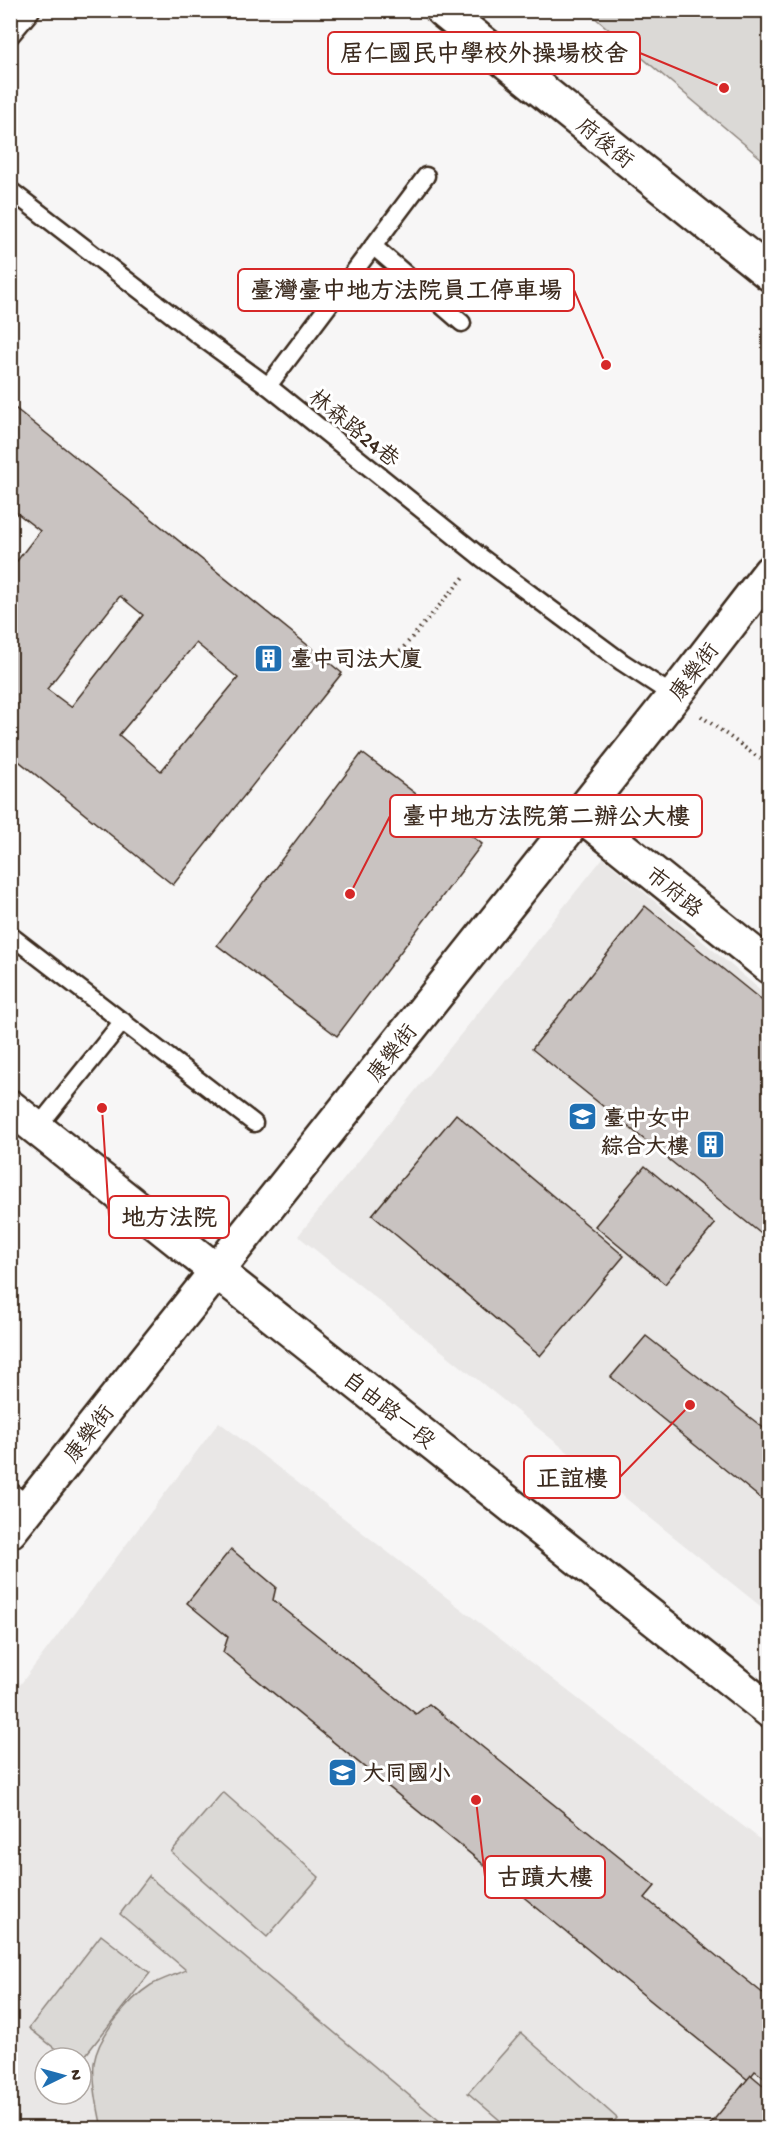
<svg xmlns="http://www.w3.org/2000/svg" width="780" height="2139" font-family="'Gochi Hand','LXGW WenKai TC',sans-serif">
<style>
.built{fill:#e9e7e6;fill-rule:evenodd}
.green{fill:#dbd9d6;stroke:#8b827a;stroke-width:1.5}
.building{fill:#c9c3c1;stroke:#3b2a1e;stroke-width:1.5;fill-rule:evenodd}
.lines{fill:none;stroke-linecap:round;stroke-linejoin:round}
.service-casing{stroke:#3b2a1e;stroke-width:21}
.minor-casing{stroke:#3b2a1e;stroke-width:38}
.secondary-casing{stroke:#3b2a1e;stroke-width:38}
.path{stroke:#3b2a1e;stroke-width:4;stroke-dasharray:1.5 4.5;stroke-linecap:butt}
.service{stroke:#fff;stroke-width:16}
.minor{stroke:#fff;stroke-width:33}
.secondary{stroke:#fff;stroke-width:33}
.labels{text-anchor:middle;stroke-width:6;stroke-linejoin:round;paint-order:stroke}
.street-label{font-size:22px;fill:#3b2a1e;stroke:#fff}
.poi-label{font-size:22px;font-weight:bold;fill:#3b2a1e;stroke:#fff;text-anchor:start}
.leader{fill:none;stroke:#d62828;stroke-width:2}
.callout-dot{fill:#d62828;stroke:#fff;stroke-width:2}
.callout{fill:#fff;stroke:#d62828;stroke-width:2}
.callout-label{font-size:24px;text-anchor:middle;font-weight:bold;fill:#3b2a1e}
</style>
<rect width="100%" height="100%" fill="#f7f6f6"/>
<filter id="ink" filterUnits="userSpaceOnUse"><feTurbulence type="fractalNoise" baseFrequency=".0167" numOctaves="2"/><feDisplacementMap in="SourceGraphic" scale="12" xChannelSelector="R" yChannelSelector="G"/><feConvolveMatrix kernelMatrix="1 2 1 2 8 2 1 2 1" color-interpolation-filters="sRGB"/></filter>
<g filter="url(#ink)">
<g class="built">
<path d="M603,858L769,997V1613L298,1236Z"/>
<path d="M219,1422L769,1846V2128H11L10,1698ZM45,2058H81V2094H45Z"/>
</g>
<g class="green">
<path d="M587,11H769V165Z"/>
<path d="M223,1792L319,1877L267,1937L171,1852Z"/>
<path d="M149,1876V1877L448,2128H102C98,2110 92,2082 94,2063C98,2036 129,1999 151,1985C162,1979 175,1975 186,1970L120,1914Z"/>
<path d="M101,1935L150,1973L81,2061V2058H67L29,2028Z"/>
<path d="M521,2033L617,2118L608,2128H509L468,2093Z"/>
</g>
<g class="building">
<path d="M10,404L342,673L173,885L10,754V570L40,531L17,513L10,521ZM120,596L143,615L71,707L47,689ZM196,643L238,678L161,771L119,735Z"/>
<path d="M362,753L482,844L337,1036L217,945Z"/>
<path d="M645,906L770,1007V1241L532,1049Z"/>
<path d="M456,1114L624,1256L540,1356L372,1215Z"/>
<path d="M645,1166L715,1224L665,1284L595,1226Z"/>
<path d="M646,1336L770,1433V1506L611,1377Z"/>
<path d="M231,1549L276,1587L273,1600L416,1714L429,1704L655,1886L645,1898L770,1999V2082L755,2071L748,2080L223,1652L228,1637L187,1603Z"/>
<path d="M751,2075L770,2091V2128H707Z"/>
</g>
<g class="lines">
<defs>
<g id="service">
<path d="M10,36L31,11"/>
<path d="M10,190L194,332L268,386L482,558L622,662L674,696"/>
<path d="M373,246L462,323"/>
<path d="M268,386L426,176"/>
<path d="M10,935L254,1123"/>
<path d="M37,1128L123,1021"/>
<path d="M10,1491L30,1506"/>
</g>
<g id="minor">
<path d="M442,10L770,274"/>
<path d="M580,814L770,967"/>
<path d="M10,1531L674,696L770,572"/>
</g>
<path id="secondary" d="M10,1107L770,1711"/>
</defs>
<use href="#service" class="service-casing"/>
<use href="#minor" class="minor-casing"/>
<use href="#secondary" class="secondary-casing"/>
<g class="path">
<path d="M396,656L464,577"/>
<path d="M701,716L770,766"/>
</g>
<use href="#service" class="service"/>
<use href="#minor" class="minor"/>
<use href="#secondary" class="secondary"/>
</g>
</g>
<defs>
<symbol id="building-square" viewBox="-11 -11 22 22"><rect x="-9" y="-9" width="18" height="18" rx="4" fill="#1f6fb2" stroke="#fff"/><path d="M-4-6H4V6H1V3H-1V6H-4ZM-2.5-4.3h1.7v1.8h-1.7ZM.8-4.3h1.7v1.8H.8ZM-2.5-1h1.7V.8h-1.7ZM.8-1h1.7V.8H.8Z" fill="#fff"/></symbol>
<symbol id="school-square" viewBox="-11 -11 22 22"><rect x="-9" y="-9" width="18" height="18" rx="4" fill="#1f6fb2" stroke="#fff"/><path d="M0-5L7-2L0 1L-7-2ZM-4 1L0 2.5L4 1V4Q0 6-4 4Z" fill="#fff"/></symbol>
</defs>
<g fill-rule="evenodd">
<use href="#building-square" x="252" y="642" width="33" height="33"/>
<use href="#school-square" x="566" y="1100" width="33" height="33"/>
<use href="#building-square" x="694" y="1128" width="33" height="33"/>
<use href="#school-square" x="326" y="1756" width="33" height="33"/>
</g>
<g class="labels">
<g class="street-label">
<text transform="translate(606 142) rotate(39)" y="8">府後街</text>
<text transform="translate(355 427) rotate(39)" y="8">林森路24巷</text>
<text transform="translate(693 671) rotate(-53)" y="8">康樂街</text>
<text transform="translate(675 891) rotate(39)" y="8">市府路</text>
<text transform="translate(391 1052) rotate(-52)" y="8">康樂街</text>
<text transform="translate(390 1409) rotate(38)" y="8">自由路一段</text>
<text transform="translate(88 1433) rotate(-52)" y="8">康樂街</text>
</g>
<g class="poi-label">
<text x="290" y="666">臺中司法大廈</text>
<text x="603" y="1125">臺中女中</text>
<text x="689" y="1153" text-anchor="end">綜合大樓</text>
<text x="363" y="1780">大同國小</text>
</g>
</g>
<path class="leader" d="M724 88L640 53M606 365L574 290M350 894L390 816M102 1108L109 1217M690 1405L620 1477M476 1800L485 1877"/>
<g class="callout-dot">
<circle cx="724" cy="88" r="6"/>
<circle cx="606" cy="365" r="6"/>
<circle cx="350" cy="894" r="6"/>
<circle cx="102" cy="1108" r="6"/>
<circle cx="690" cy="1405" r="6"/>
<circle cx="476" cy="1800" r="6"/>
</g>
<g class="callout">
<rect x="328" y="32" width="312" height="42" rx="6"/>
<rect x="238" y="269" width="336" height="42" rx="6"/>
<rect x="390" y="795" width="312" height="42" rx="6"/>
<rect x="109" y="1196" width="120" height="42" rx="6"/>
<rect x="524" y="1456" width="96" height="42" rx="6"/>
<rect x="485" y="1856" width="120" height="42" rx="6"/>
</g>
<g class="callout-label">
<text x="484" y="61">居仁國民中學校外操場校舍</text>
<text x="406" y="298">臺灣臺中地方法院員工停車場</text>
<text x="546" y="824">臺中地方法院第二辦公大樓</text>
<text x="169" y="1225">地方法院</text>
<text x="572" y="1486">正誼樓</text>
<text x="545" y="1885">古蹟大樓</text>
</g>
<rect width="780" height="2139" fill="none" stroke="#fff" stroke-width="36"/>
<rect x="18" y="18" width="744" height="2103" fill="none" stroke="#3b2a1e" stroke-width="2" filter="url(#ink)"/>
<g transform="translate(63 2076) rotate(85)"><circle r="28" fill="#ffffff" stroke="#b1aaa5" stroke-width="1.5"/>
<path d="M0-4.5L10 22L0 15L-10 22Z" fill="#1f6fb2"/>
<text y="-9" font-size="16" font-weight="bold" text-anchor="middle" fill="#3b2a1e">N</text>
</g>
</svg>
